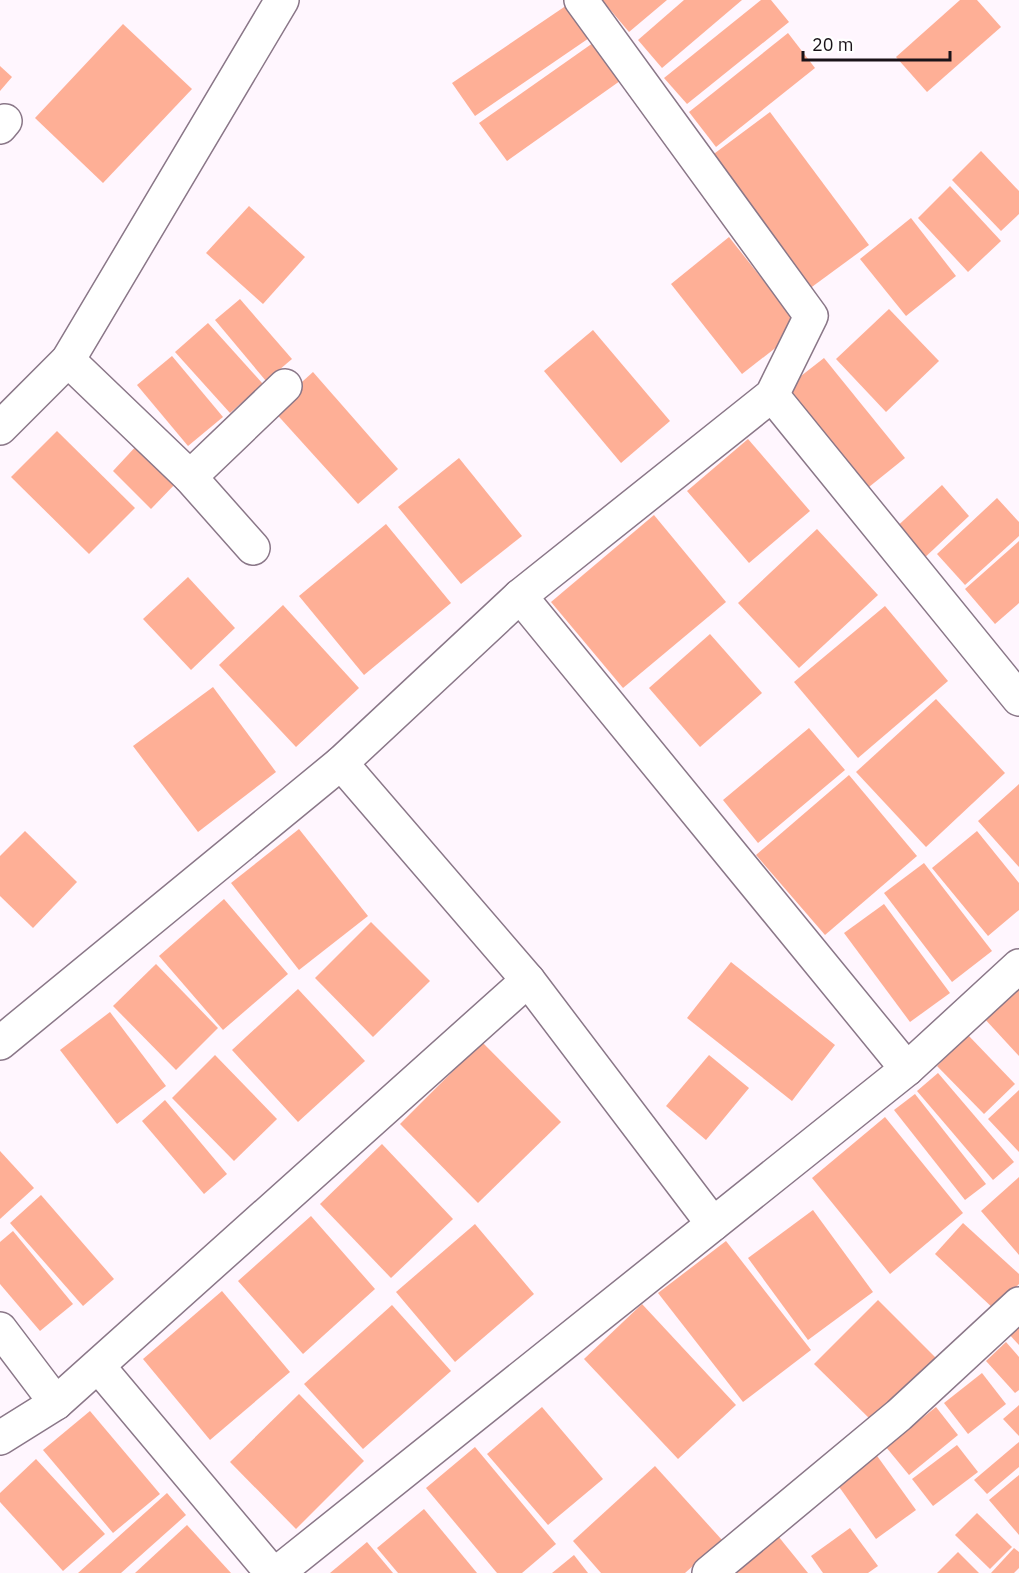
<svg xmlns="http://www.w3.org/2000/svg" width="1019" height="1573" font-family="'IBM Plex Sans',sans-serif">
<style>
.building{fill:#feaf96}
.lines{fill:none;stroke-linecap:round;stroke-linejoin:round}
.minor-casing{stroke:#8a7788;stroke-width:36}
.tertiary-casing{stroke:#8a7788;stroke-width:36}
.minor{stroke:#fff;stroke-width:33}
.tertiary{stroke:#fff;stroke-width:33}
</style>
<rect width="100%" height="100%" fill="#fff6fe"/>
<g class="building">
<path d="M602,0H667L629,32Z"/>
<path d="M684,0H742L662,68L638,40Z"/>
<path d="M761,0H771L789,22L687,104L664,78Z"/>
<path d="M960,0H977L1001,27L927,92L896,57Z"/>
<path d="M573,1L595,34L475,116L452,83Z"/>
<path d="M123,24L192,89L103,183L35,118Z"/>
<path d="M788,33L815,68L716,147L689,112Z"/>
<path d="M600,38L627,76L507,161L479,123Z"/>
<path d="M0,66L12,77L0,91Z"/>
<path d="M770,112L869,245L805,292L707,159Z"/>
<path d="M981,151L1019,191V214L1001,231L952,180Z"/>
<path d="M950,186L1001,241L968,272L918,218Z"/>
<path d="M249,206L305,257L263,304L206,253Z"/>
<path d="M911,218L956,276L906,316L860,259Z"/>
<path d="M729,237L801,328L742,374L671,284Z"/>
<path d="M240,299L292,359L266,381L215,320Z"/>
<path d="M889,309L939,361L886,412L836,359Z"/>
<path d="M208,323L263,384L230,413L175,352Z"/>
<path d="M593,330L670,421L621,463L544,371Z"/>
<path d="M172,356L223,417L188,446L137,385Z"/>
<path d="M824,358L905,458L864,491L783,390Z"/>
<path d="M313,372L398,469L358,504L272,409Z"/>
<path d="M57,431L135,508L89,554L11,477Z"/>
<path d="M748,439L810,511L749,563L687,491Z"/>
<path d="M139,443L177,482L151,509L113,471Z"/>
<path d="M459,458L522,536L461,584L398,507Z"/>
<path d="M942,485L969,516L920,562L892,531Z"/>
<path d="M997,498L1019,522V536L965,585L937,554Z"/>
<path d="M654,515L726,602L623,688L551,602Z"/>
<path d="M386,524L451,603L364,675L299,596Z"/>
<path d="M817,529L878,595L799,668L738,603Z"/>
<path d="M1019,541V603L995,624L965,589Z"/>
<path d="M188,577L235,628L191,670L143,619Z"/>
<path d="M283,605L359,688L296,747L219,665Z"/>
<path d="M885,606L948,681L858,758L794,682Z"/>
<path d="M710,634L762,693L700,747L649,688Z"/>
<path d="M213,687L276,772L198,832L133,746Z"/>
<path d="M936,699L1005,773L926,847L856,772Z"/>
<path d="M809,728L845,770L758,843L723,800Z"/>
<path d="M849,775L917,856L825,935L756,855Z"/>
<path d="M1019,784V867L978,821Z"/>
<path d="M299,829L368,916L299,970L231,883Z"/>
<path d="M25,831L77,882L33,928L0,896V856Z"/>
<path d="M977,831L1019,883V910L988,936L932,868Z"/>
<path d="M924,863L992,951L952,982L884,893Z"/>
<path d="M224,899L288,974L223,1030L159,956Z"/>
<path d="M884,904L950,993L910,1022L844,933Z"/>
<path d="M371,922L430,981L373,1037L315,978Z"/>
<path d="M731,962L835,1045L792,1101L687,1018Z"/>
<path d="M156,964L218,1028L176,1070L113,1006Z"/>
<path d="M1019,987V1056L983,1017Z"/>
<path d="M298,989L365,1061L298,1122L232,1050Z"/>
<path d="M110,1012L166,1086L117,1124L60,1050Z"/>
<path d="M968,1035L1015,1084L984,1114L937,1066Z"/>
<path d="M482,1042L561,1122L478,1203L400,1124Z"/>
<path d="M215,1055L277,1119L234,1161L172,1098Z"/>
<path d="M709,1055L749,1088L706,1140L666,1106Z"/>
<path d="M938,1073L1014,1162L993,1180L917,1091Z"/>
<path d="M1019,1090V1152L988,1119Z"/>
<path d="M915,1094L986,1184L965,1200L894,1110Z"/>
<path d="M165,1100L227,1174L204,1194L142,1121Z"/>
<path d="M885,1117L963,1213L890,1274L812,1178Z"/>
<path d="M382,1144L453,1219L391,1278L320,1204Z"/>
<path d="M0,1151L34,1188L0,1219Z"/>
<path d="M1019,1177V1255L981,1211Z"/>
<path d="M41,1195L114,1279L83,1306L10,1223Z"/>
<path d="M813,1210L873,1292L808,1340L748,1258Z"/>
<path d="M311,1216L375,1289L303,1354L238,1281Z"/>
<path d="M963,1223L1019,1274V1284L995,1310L935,1254Z"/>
<path d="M475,1224L534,1294L455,1362L396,1292Z"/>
<path d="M13,1231L73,1304L40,1331L0,1284V1242Z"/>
<path d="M726,1241L811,1350L743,1402L658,1293Z"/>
<path d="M222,1291L290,1372L210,1440L143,1359Z"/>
<path d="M878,1300L936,1358L873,1422L814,1364Z"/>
<path d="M642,1304L736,1405L678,1459L584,1359Z"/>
<path d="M392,1305L451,1371L363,1449L304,1384Z"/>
<path d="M1019,1322V1345L1008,1333Z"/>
<path d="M1006,1342L1019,1357V1390L1015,1393L986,1361Z"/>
<path d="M982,1373L1006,1404L968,1434L944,1403Z"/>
<path d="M299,1394L364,1461L296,1529L230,1462Z"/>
<path d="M1019,1405V1436L1003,1419Z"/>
<path d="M542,1407L603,1479L548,1525L487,1454Z"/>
<path d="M936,1407L958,1435L909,1475L886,1447Z"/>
<path d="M90,1411L160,1494L113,1533L43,1450Z"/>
<path d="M1019,1442V1467L987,1494L974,1480Z"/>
<path d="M957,1445L978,1472L933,1506L912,1479Z"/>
<path d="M475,1447L556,1544L522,1573H497L426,1488Z"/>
<path d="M875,1453L916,1510L876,1539L835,1481Z"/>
<path d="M36,1459L105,1534L63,1571L0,1502V1493Z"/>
<path d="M655,1466L722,1540L685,1573H601L573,1541Z"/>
<path d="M1019,1475V1535L989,1500Z"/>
<path d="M167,1493L186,1515L121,1573H78Z"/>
<path d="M424,1509L477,1573H398L377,1548Z"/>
<path d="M977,1513L1012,1547L990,1569L955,1535Z"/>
<path d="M187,1525L231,1573H135Z"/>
<path d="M850,1528L878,1566L868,1573H823L811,1556Z"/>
<path d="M774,1531L808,1573H723Z"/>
<path d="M367,1542L393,1573H330Z"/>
<path d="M1014,1548L1019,1552V1568L1014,1573H991Z"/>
<path d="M958,1552L979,1573H937Z"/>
<path d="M574,1555L588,1573H552Z"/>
</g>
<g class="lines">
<defs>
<g id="minor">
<path d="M0,127L5,121"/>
<path d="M68,360L190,477L253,548"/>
<path d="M772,395L1019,699"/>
<path d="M190,477L285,386"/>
<path d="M520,596L907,1069"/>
<path d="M341,763L528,980L713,1224"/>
<path d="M0,1043L341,763L520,596L772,395L811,316L581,0"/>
<path d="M0,1329L56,1403"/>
<path d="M98,1366L272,1573"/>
<path d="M0,1438L56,1403L528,980"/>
<path d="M277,1573L907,1069L1019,966"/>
<path d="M709,1573L899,1415L1019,1304"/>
</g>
<path id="tertiary" d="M0,428L68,360L282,0"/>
</defs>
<use href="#minor" class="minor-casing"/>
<use href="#tertiary" class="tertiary-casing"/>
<use href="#minor" class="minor"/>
<use href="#tertiary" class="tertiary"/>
</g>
<path d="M803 51v9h147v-9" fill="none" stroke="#1a1319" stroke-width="3"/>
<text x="812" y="51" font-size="18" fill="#1a1319" stroke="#ffffff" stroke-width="4.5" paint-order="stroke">20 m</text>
</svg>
